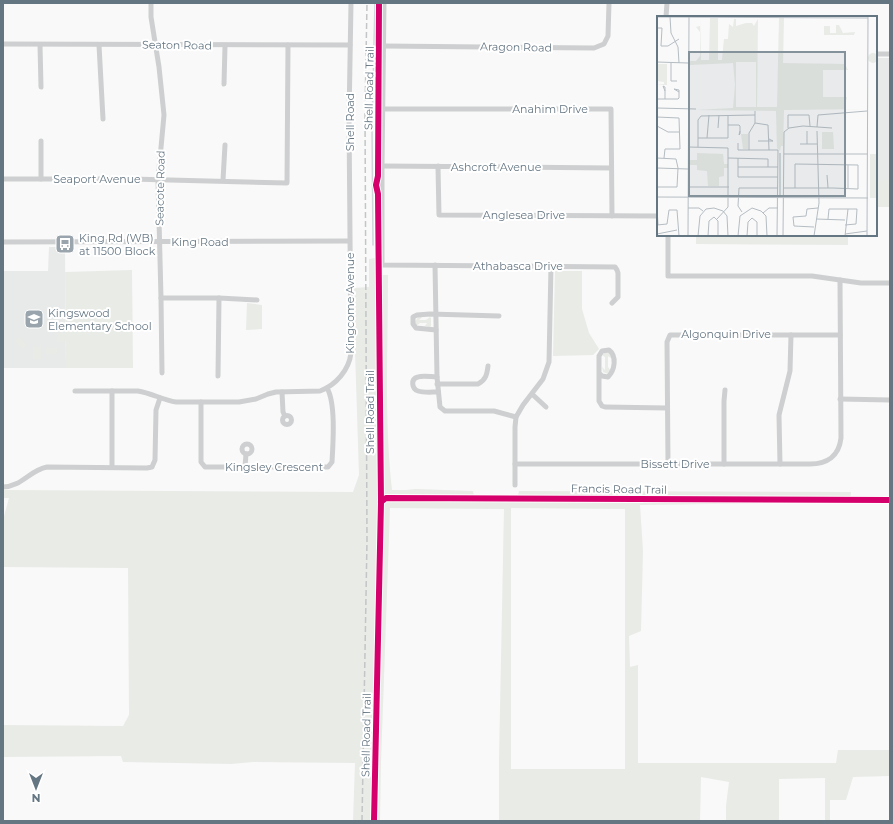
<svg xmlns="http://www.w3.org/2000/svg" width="893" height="824" font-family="Montserrat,sans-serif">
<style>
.built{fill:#e8e9e9}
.green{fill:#e8ebe6;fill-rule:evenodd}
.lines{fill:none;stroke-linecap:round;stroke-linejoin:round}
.stream{stroke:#ced6d9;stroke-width:1.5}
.minor{stroke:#cecfd0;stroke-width:5}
.rail{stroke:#c3c5c6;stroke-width:1.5;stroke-dasharray:6 3;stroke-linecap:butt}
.cycleway-casing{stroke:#fff;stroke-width:8}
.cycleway{stroke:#d6006c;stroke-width:6}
.labels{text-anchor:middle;stroke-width:4;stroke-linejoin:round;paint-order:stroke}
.street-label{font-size:11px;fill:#657683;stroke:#fff}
.poi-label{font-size:11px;fill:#657683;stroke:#fff;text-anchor:start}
.inset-river{fill:none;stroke:#ced6d9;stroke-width:2}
.inset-road{fill:none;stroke:#b5bdc3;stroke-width:1}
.view{fill:#84929c;fill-opacity:0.15;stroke:#84929c;stroke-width:2}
.inset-edge{fill:none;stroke:#657683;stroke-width:2}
</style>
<rect width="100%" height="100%" fill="#f9f9f9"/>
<g class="built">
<rect x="876" y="58" width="14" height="122"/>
<path d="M49,247H65L66,368H4L3,367V271H48Z"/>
</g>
<g class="green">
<rect x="876" y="180" width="14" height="27"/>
<path d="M696,235H848V245L696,244Z"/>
<path d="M375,258L378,275H388C388,346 384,419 392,490H406L416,489L473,491L475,501L517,500L519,491L851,492L850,502L640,505L643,551L641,631L629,636L630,667L638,665V763H836L838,750H890L889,776L853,777L846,800H830V821H825V778L779,779V821H726V806L729,782L701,777L700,821H499V760L504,509L390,508L381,762L380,821H353L355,763L253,762L231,764L123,762L121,756L3,757V725L123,726L129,715L128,568L3,567V520L9,498H3V490L353,492L359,475L353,288L369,287V259ZM511,508L625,509V769H511Z"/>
<path d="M132,270L133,368H66V342H57V333L66,332L65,272Z"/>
<path d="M555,271H582V309L589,333L599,349L593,355L553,356Z"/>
<path d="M247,303L262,305V329L246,330Z"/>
<path d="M418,317H422L419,320H426L430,317L431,318V326L430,327L425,326L427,323H420L416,326L415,322Z"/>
<path d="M19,337L27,345L23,349L15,341Z"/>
<rect x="33" y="347" width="8" height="12"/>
<rect x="46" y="348" width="11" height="6"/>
<path d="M605,352L610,353L612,359L608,356V367L611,371L608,374L603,372L602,367L605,370V357L602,355Z"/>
</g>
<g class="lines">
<path class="stream" d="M373,245L372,129L375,3"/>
<g class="minor">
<path d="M151,3V17L159,67L164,115L158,180L161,298L162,373"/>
<path d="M384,3L382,166V265L615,267L617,270L618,273V297L612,303"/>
<path d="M666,17L667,3"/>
<path d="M3,44L350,45"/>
<path d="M40,45L41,87"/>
<path d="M99,45L103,119"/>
<path d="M384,46L594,48L604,44L608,36L609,3"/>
<path d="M876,54H890"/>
<path d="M224,84L225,46"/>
<path d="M383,109H611L612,216"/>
<path d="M41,141V179"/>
<path d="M382,166L611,168"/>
<path d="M438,166L439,215L658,216"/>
<path d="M3,179H131L287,183L288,45"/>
<path d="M223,180L225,145"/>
<path d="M668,235V276H812L861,283H890"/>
<path d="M3,242L349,241"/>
<path d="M435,265L437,377L440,407L445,411H494L516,417"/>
<path d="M161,298H219L257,300"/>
<path d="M436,330L416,328L413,324V317L417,315L430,314L499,316"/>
<path d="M600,374L602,376L608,377C615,370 617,356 609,350L602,351L599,356V401L602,406L605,407L667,408"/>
<path d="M218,376L219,298"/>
<path d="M437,377C431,377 423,375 418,377C410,379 412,389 418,391C424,393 432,392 438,392"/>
<path d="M437,384H478C486,380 487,374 488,366"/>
<path d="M75,391H138C151,393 163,400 176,402H239L256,399L268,394L276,392L320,391C336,385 349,370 351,353L349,118L351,3"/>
<path d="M112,391V467"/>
<path d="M282,392L283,412L285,416"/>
<path d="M532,394L546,407"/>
<path d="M840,399L890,400"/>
<path d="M201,402V462L205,467H328L332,462C333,444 336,403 327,388"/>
<circle cx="287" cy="420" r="4.5"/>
<circle cx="247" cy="449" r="5"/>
<path d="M515,464H810C827,464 839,456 841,438L840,280"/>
<path d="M668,464L667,342L670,335H840"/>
<path d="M724,464V401L725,390"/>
<path d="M780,464L779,415L790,371L791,335"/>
<path d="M245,467L246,454"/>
<path d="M515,485V427L516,417L523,405L543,379L549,362L551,266"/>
<path d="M3,487C21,487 30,470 47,467L147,468L152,467L155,460L156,410L160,398"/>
<path d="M852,500H890"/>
</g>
<path class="rail" d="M362,821L367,540L365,113L367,3"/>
<defs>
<g id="cycleway">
<path d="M381,502L386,498L890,500"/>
<path d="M374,821L381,502L378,194L376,185L378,176L379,3"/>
</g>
</defs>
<use href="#cycleway" class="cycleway-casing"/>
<use href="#cycleway" class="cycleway"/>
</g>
<defs>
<symbol id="bus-square" viewBox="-11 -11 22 22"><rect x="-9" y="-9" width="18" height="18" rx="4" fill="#99a4ac" stroke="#fff"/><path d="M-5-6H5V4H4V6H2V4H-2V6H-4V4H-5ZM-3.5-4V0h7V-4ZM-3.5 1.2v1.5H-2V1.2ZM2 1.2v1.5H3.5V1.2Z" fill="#fff"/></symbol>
<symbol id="school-square" viewBox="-11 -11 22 22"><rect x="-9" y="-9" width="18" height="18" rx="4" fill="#99a4ac" stroke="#fff"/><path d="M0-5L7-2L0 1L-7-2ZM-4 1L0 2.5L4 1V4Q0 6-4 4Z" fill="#fff"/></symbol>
</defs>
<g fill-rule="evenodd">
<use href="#bus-square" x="54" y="233" width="22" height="22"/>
<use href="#school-square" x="23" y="308" width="22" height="22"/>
</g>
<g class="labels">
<g class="street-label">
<text transform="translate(177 45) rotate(1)" y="4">Seaton Road</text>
<text transform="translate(516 47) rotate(1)" y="4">Aragon Road</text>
<text transform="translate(369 88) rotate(-89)" y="4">Shell Road Trail</text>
<text x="550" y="113">Anahim Drive</text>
<text transform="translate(350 122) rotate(-90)" y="4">Shell Road</text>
<text x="496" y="171">Ashcroft Avenue</text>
<text x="97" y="183">Seaport Avenue</text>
<text transform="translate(160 188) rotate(-89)" y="4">Seacote Road</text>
<text x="524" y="219">Anglesea Drive</text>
<text x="200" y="246">King Road</text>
<text x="518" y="270">Athabasca Drive</text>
<text transform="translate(350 303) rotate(-90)" y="4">Kingcome Avenue</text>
<text x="726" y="338">Algonquin Drive</text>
<text transform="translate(370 412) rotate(-90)" y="4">Shell Road Trail</text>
<text x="675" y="468">Bissett Drive</text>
<text x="274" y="471">Kingsley Crescent</text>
<text transform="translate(619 489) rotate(1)" y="4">Francis Road Trail</text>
<text transform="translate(366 735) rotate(-89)" y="4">Shell Road Trail</text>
</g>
<g class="poi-label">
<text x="79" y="242">King Rd (WB)<tspan x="79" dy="13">at 11500 Block</tspan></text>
<text x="48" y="317">Kingswood<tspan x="48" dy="13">Elementary School</tspan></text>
</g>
</g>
<g transform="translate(657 16)">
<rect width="220" height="220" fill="#f9f9f9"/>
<path d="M43,2L44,44H52L53,2H61V44H65L67,23H71L72,8L76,11L77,3H79V10L89,7H95L97,10L101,3L100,91H120L122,2H127L126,47L188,48L191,54H166V81H190L187,93H208L127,94L126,130H124L123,135L120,132L119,95L39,94L76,92L78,69L76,47L33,49V45H39L43,40V16L39,11L43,10ZM79,46H99V91H79ZM179,9H182L186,17L198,16L197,19H167V10H173V17H179ZM211 42a5 5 0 1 1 10 0a5 5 0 1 1-10 0ZM0,48H10V69H0L7,68V66L0,65ZM165,116H176L177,133H165ZM84,118H91V133H86ZM40,137L66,138L67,148H71V152H67V160L62,161V170H51L50,155L40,154V149H32V144H40ZM213,138H220V182H213Z" fill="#e8ebe6" fill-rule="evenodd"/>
<path class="inset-river" d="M123,181V137"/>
<path class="inset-road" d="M0,1L211,2M13,1L14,17L21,31L22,47M0,12H5L4,30H11L22,23M0,46L31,47M14,47V65H20M0,83H21L22,82V74L17,73L22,76M8,83V71L6,70L8,75M0,92L39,93M0,101L22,102L23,133H8L7,142M98,107L111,109L112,134M71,109H82L83,110V118L82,119L83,115M0,110L11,116H22M160,111L161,99L210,95M61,112L62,99M131,112V99H152L153,110M41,122H71V99M50,122L52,99M101,125H116L112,123M81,127V134H121L120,220M143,128H160M150,128V115M31,131L71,132V191L60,203M41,131V104L44,100L98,99M92,134V117L98,107V95M127,138H211M0,142L19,143L21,152L20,171H0M71,142L111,143V151M81,142V161H121M191,149V172M81,151H121M0,152L31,153M170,159L171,172M32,171H72M127,172H176L201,173V149L138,148V172M0,181L211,182M0,192L1,209M31,192H42L46,195M85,196L81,190L82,172H121M106,197L112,192H121M159,203L188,204M171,203L172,193H200L199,208L188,209M0,209L10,208L12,194H20L22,220M157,211L137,210L136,201L149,200L150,193L161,192M0,218L20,214M188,218L210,215M31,220L32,0M41,220L43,200L49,193L57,192L66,195L70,200L71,220M51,220L52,205L57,201L61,205V220M81,220L83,200L95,192L104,195L109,200L110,220M90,220L91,206L95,202L100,206V220M126,220L127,116L132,112L146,110L175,112M157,220L162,187L160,115M188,220L191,193M210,220L211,0"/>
<path class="view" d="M32,36H188V180H32Z"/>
<rect width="220" height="220" class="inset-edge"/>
</g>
<rect width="893" height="824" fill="none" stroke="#657683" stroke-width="8"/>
<g transform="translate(36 788) rotate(180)" stroke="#ffffff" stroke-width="3" paint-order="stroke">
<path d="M0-3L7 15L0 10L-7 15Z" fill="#657683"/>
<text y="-6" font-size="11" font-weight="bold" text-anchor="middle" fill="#657683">N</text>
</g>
</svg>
